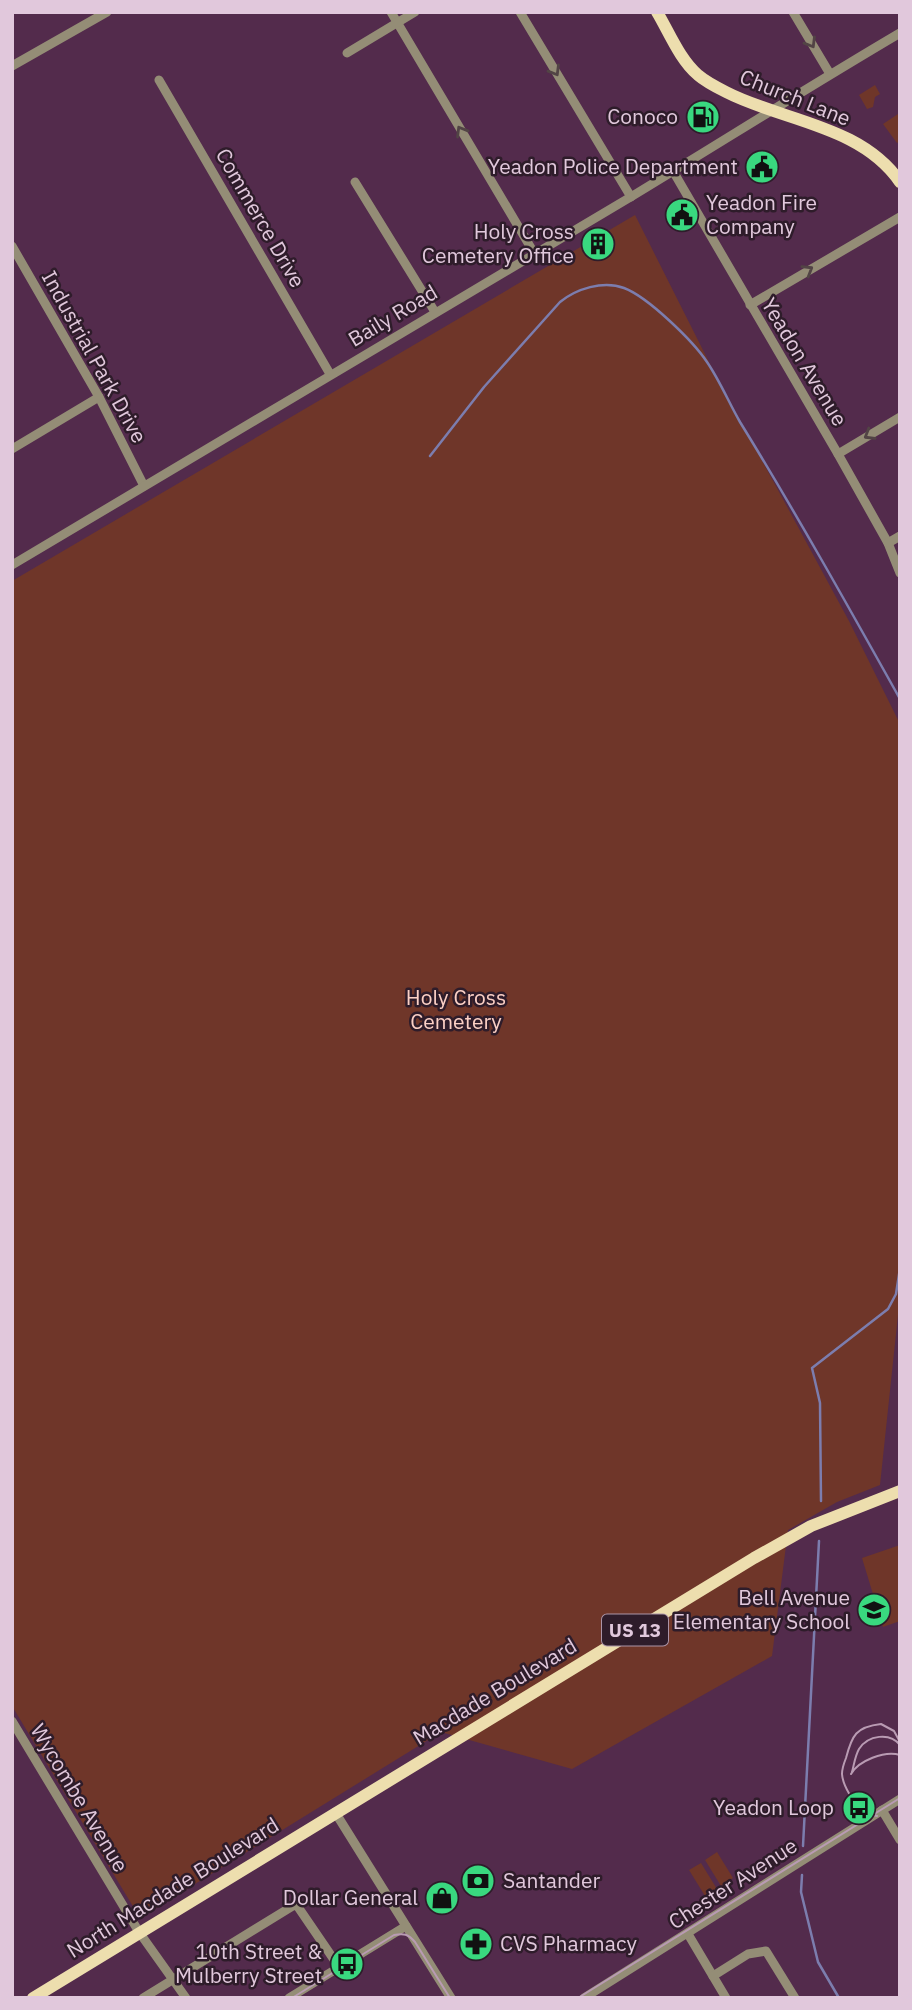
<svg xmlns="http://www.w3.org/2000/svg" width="912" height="2010" font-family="'IBM Plex Sans',sans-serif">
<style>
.green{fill:#6f3629}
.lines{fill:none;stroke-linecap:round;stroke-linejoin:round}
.stream{stroke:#7c7dae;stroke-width:2.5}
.minor{stroke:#948d76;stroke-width:9}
.major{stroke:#eddeae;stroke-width:12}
.tram{stroke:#b99bb3;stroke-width:2}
.oneway{stroke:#524445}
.labels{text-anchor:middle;stroke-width:5;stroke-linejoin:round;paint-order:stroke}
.shield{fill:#2e1c2a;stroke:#ab94a7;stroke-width:2}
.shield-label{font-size:19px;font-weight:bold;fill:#e1c8dc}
.street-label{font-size:21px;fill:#e1c8dc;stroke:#2e1c2a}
.poi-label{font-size:21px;fill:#e1c8dc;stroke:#2e1c2a;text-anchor:end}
.park-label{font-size:21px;fill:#fcd0c5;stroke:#2e1c2a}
</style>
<rect width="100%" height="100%" fill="#532b4c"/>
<g class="green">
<path d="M875,85L880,94L875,97L873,107L867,109L859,95Z"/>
<path d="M898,114L900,141L897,143L883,124Z"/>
<path d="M635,215L713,370L849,621L900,724V1296L880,1485L837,1502L788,1530L772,1656L572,1769L441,1732L140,1918L12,1706V581Z"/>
<path d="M900,1545V1621L883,1627L862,1558Z"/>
<path d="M717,1852L733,1878L721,1886L705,1860Z"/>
<path d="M701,1863L717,1889L705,1896L689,1870Z"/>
</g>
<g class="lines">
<g class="stream">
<path d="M430,456L484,387L560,302C576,289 603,280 624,288C648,297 693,341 707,362C720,381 729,403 740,422C796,513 848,606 900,699"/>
<path d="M821,1501L820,1403L812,1368L888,1309L896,1294L900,1268"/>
<path d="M803,1846L819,1541"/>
<path d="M802,1875L801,1892L818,1962L839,1998"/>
</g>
<g class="minor">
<path d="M391,12L534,253"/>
<path d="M520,12L631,197"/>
<path d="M793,12L830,74"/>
<path d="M347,53L415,12"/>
<path d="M12,66L107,12"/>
<path d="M159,80L330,374"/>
<path d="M673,171L838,454L888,543L900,573"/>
<path d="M355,182L435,312"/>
<path d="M12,246L99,397L144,486"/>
<path d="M750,305L900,217"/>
<path d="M12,449L99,397"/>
<path d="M838,454L900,417"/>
<path d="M888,543L900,536"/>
<path d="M12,565C219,441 427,319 634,195C723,141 810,86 900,33"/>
<path d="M12,1721L139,1932L186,1998"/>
<path d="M882,1810L900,1840"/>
<path d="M335,1812L451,1998"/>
<path d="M688,1934L726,1998"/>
<path d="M713,1976L748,1954L766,1951L795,1998"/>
<path d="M143,1998L296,1904L339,1967"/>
<path d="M289,1998L406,1926"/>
<path d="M584,1998L900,1799"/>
</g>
<g class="major">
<path d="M657,12C669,32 680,60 698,75C706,82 716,87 726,92C782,121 861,125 900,182"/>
<path d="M33,1998L754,1558L811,1526L900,1491"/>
</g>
<g class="tram">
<path d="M852,1772C854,1765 855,1756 859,1749C868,1735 890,1732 900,1745"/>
<path d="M851,1774C858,1761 885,1750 900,1755"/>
<path d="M877,1816L863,1812C855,1803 843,1787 842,1774C842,1769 844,1763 846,1758C852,1735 856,1727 881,1724L894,1731L900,1742"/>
<path d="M292,1998L394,1935C404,1933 408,1934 415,1942L450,1998"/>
<path d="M578,1998L900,1798"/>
</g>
</g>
<defs><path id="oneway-chevron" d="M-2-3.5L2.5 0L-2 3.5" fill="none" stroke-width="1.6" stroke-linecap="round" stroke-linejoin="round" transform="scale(1.75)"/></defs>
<g class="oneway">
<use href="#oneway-chevron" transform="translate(811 43) rotate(59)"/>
<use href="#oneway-chevron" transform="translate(555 71) rotate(59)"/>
<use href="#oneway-chevron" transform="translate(461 131) rotate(-121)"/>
<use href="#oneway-chevron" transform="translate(808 270) rotate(-31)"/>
<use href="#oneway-chevron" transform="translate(869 435) rotate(149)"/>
</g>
<defs>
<symbol id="fuel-disc" viewBox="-11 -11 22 22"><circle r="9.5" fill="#39d87f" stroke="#2e1c2a"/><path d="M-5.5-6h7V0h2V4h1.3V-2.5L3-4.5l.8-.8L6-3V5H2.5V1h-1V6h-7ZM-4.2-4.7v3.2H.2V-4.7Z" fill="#111"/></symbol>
<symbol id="civic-disc" viewBox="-11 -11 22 22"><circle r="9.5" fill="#39d87f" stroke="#2e1c2a"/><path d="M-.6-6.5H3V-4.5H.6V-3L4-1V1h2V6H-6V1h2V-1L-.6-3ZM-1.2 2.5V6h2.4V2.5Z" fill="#111"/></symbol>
<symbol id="building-disc" viewBox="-11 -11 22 22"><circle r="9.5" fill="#39d87f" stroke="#2e1c2a"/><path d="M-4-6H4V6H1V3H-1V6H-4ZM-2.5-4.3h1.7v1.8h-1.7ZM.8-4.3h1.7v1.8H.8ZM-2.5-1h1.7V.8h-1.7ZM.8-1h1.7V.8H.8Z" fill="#111"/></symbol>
<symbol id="school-disc" viewBox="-11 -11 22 22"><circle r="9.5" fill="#39d87f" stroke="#2e1c2a"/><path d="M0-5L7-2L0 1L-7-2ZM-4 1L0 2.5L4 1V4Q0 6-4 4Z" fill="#111"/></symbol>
<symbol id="bus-disc" viewBox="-11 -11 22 22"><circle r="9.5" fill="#39d87f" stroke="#2e1c2a"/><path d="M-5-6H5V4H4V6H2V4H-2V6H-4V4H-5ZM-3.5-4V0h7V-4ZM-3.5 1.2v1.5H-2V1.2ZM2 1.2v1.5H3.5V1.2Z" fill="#111"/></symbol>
<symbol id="bank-disc" viewBox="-11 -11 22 22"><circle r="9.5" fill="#39d87f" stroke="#2e1c2a"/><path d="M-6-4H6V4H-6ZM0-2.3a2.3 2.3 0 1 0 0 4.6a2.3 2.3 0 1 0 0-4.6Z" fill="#111"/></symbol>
<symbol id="shop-disc" viewBox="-11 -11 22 22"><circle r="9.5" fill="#39d87f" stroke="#2e1c2a"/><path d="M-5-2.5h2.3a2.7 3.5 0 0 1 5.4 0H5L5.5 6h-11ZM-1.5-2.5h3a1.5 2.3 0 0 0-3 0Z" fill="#111"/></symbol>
<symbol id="pharmacy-disc" viewBox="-11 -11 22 22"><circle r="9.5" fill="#39d87f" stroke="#2e1c2a"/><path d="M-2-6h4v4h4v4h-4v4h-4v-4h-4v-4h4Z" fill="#111"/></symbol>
</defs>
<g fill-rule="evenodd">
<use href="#fuel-disc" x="684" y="98" width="38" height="38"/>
<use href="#civic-disc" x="743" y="148" width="38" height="38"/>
<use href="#civic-disc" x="663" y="196" width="38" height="38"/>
<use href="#building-disc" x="579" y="225" width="38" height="38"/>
<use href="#school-disc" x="855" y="1591" width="38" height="38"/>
<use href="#bus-disc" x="840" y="1789" width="38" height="38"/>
<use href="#bank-disc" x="459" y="1862" width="38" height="38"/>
<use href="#shop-disc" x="423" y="1879" width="38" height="38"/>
<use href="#pharmacy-disc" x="457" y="1925" width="38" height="38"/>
<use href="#bus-disc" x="328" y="1945" width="38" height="38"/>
</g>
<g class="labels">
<rect class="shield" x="602" y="1614.5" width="66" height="31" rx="5"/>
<g class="shield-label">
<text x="635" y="1637">US 13</text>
</g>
<g class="street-label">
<text transform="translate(795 98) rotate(22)" y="7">Church Lane</text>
<text transform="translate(260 218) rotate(60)" y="7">Commerce Drive</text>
<text transform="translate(393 316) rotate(-31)" y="7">Baily Road</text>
<text transform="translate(94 357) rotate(61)" y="7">Industrial Park Drive</text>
<text transform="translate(804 362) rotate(59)" y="7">Yeadon Avenue</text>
<text transform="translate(495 1692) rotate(-31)" y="7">Macdade Boulevard</text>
<text transform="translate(79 1798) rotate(59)" y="7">Wycombe Avenue</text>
<text transform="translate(733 1884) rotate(-33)" y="7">Chester Avenue</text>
<text transform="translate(173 1888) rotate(-32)" y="7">North Macdade Boulevard</text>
</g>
<g class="poi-label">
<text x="678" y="124">Conoco</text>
<text x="738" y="174">Yeadon Police Department</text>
<text x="706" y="210" text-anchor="start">Yeadon Fire<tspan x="706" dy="24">Company</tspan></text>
<text x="574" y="239">Holy Cross<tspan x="574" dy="24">Cemetery Office</tspan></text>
<text x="850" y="1605">Bell Avenue<tspan x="850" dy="24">Elementary School</tspan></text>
<text x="834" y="1815">Yeadon Loop</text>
<text x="503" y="1888" text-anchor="start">Santander</text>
<text x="418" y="1905">Dollar General</text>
<text x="500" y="1951" text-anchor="start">CVS Pharmacy</text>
<text x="322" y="1959">10th Street &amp;<tspan x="322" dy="24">Mulberry Street</tspan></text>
</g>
<g class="park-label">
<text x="456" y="1005">Holy Cross<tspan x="456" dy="24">Cemetery</tspan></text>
</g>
</g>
<rect width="912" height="2010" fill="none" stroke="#e1c8dc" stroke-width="28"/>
</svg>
